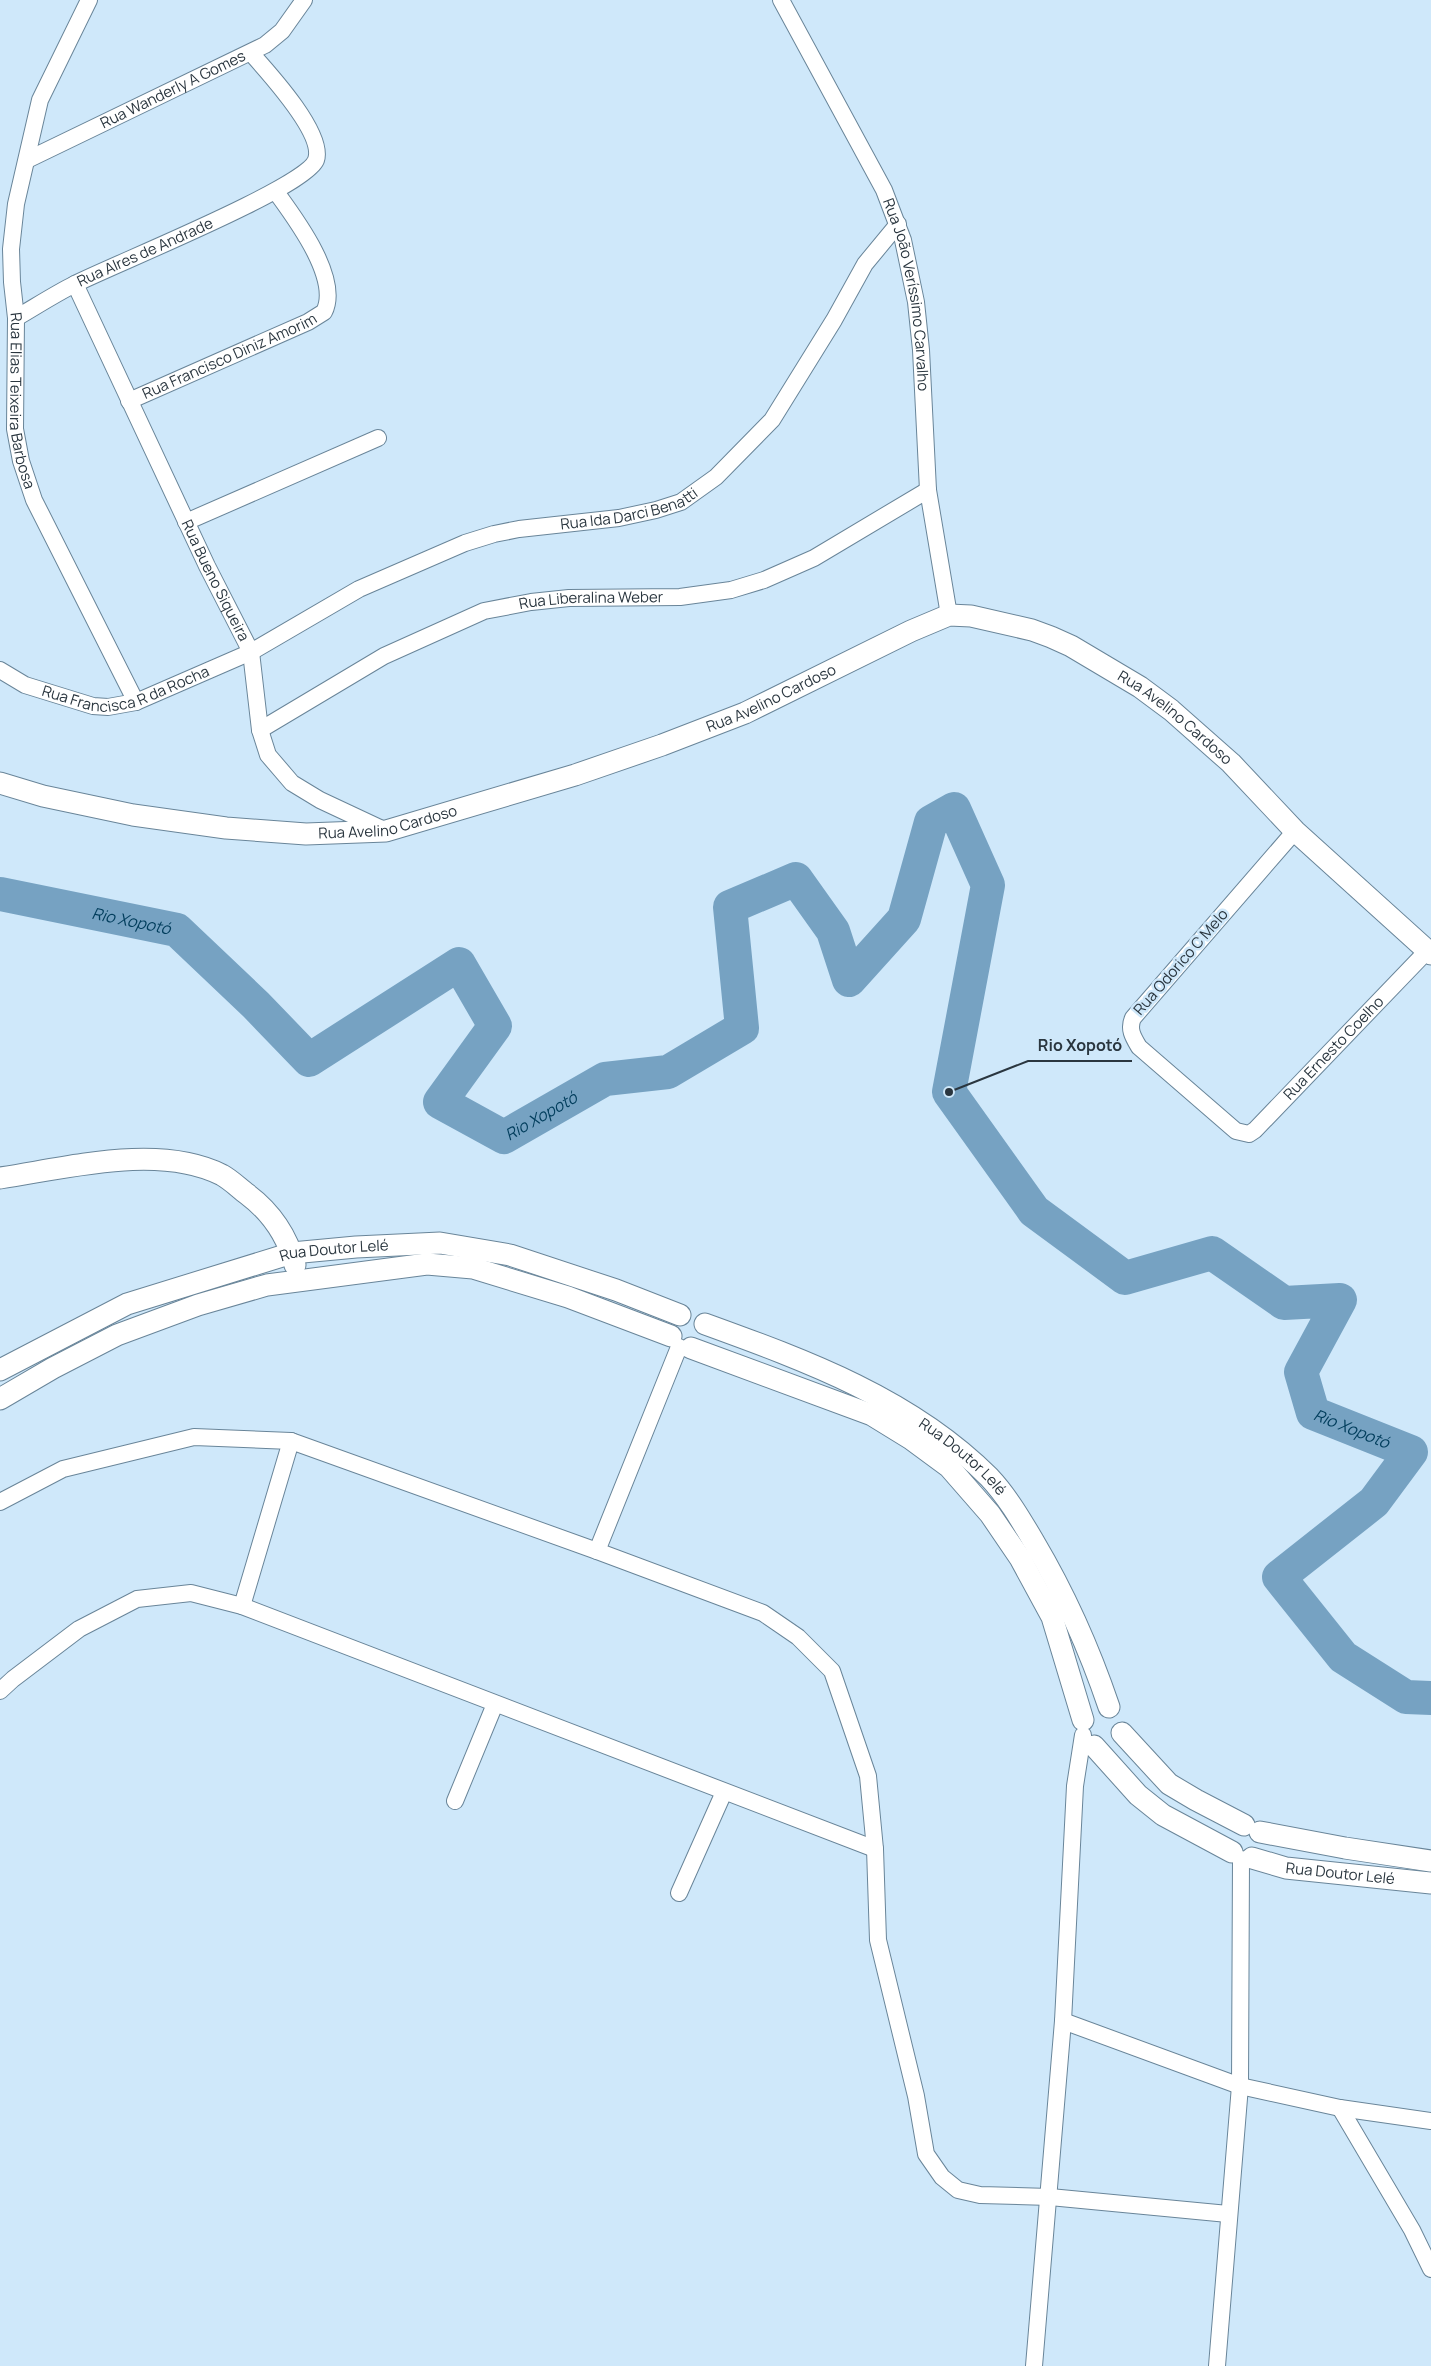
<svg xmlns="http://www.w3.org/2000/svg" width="1431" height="2366" font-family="Manrope,sans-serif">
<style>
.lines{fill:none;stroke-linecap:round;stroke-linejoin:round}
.river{stroke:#76a2c2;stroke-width:34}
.minor-casing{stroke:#698599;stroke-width:18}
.tertiary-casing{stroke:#698599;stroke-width:23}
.minor{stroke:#fff;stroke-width:16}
.tertiary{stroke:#fff;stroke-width:21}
.labels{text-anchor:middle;stroke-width:5;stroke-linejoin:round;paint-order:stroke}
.street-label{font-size:15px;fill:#2a363f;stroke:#cfe8fa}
.water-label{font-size:16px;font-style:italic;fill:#013d5c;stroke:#cfe8fa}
.leader{fill:none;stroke:#2a363f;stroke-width:2}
.callout-dot{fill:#2a363f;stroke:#cfe8fa;stroke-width:2}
.callout-label{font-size:16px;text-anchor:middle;font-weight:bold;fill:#2a363f;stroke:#cfe8fa;stroke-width:5;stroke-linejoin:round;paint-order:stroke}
</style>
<rect width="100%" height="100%" fill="#cfe8fa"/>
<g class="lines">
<path class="river" id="s1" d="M0,894L177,930L256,1005L309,1060L459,964L495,1026L440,1102L504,1137L605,1079L668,1072L742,1028L730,907L796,879L833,931L849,980L904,919L931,822L954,809L988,885L949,1092L1034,1211L1125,1278L1212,1253L1284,1303L1340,1300L1301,1372L1313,1413L1411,1452L1374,1502L1279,1577L1343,1657L1406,1697L1431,1698"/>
<defs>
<g id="minor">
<path id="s2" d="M89,0L40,100L16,204L11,249L12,282L16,318L15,429L21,461L34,500L136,702"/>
<path id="s3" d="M781,0L884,190L903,240L916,302L921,350L928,490L949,615"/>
<path id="s4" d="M27,160L265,45L282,31L304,0"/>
<path id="s5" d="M75,284L207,566L251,652L260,730L268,755L292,783L320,800L384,830"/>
<path id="s6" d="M16,318C35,307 55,294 75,284C112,265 305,188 316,160C325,134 268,72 251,53"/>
<path id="s7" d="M129,401L308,322L324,312C341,279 295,218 276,192"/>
<path d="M186,522L378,438"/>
<path id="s8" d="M0,670L25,685L93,706L108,707L136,702L251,652L359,589L465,543L494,534L519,529L619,518L656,510L681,502L716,477L772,420L834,320L865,264L898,224"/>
<path id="s9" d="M260,730L384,656L484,611L531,602L569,598L680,597L731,590L764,580L814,558L928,490"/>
<path id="s10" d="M1295,831L1133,1018C1128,1029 1133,1037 1139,1047L1236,1131L1249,1134L1255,1130L1427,951"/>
<path d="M0,1502L63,1469L194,1437L291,1441L597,1551L763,1613L798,1637L832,1671L868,1776L875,1849L878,1940L916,2096L926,2154L942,2177L958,2190L980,2195L1050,2197L1228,2214"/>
<path d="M597,1551L679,1347"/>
<path d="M242,1606L291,1441"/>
<path d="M0,1691L13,1679L79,1629L137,1599L191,1593L242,1606L875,1849"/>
<path d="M455,1801L495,1704"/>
<path d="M679,1893L724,1792"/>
<path d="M1063,2021L1240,2086L1340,2108L1431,2121"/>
<path d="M1340,2108L1412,2230L1431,2269"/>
<path d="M1034,2366L1063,2021L1075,1786L1083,1735"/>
<path d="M1217,2366L1240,2086L1241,1859"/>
</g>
<g id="tertiary">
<path id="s11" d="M0,783L43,796L133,815L226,828L306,834L386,831L575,775L662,745L745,713L911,631L949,615L971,616L1032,630L1051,637L1071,646L1140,687L1171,710L1231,763L1295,831L1431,954"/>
<path d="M0,1178C67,1168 159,1143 222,1175C231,1180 239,1188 247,1194C271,1212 287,1235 295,1265"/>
<path id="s12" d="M705,1324C807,1361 911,1399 989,1477C1007,1496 1021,1520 1034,1542C1066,1596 1089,1648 1109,1707"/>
<path d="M691,1348L872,1415L911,1439L949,1467L990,1514L1020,1558L1052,1617L1083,1720"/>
<path id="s13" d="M0,1370L127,1304L292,1253L356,1247L440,1243L510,1255L616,1290L680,1315"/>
<path d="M0,1399L53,1368L117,1335L198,1305L267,1285L427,1264L473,1268L568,1297L671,1336"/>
<path d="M1122,1733L1169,1784L1196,1800L1244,1825"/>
<path d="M1094,1746L1138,1795L1163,1815L1232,1852"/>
<path d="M1260,1832L1345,1848L1431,1861"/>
<path id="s14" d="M1252,1858L1286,1868L1431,1883"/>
</g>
</defs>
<use href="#minor" class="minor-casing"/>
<use href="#tertiary" class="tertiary-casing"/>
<use href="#minor" class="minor"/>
<use href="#tertiary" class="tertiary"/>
</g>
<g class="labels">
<g class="street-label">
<text dy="5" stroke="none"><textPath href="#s4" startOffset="162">Rua Wanderly A Gomes</textPath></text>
<text dy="5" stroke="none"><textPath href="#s6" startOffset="145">Rua Alres de Andrade</textPath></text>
<text dy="5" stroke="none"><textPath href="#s3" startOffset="324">Rua João Veríssimo Carvalho</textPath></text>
<text dy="5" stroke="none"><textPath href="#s7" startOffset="110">Rua Francisco Diniz Amorim</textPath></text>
<text dy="5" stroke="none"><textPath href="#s2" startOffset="416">Rua Elias Teixeira Barbosa</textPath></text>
<text dy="5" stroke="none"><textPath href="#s8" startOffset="678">Rua Ida Darci Benatti</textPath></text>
<text dy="5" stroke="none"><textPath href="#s5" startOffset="328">Rua Bueno Siqueira</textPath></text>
<text dy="5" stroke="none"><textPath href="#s9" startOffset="362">Rua Liberalina Weber</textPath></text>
<text dy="5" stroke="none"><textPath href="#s8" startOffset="135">Rua Francisca R da Rocha</textPath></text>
<text dy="5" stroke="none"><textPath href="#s11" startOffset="799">Rua Avelino Cardoso</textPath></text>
<text dy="5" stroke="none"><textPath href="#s11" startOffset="1249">Rua Avelino Cardoso</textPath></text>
<text dy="5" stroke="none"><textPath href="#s11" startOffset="394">Rua Avelino Cardoso</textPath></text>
<text transform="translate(1181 962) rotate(-49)" y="5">Rua Odorico C Melo</text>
<text dy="5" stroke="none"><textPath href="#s10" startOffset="541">Rua Ernesto Coelho</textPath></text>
<text dy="5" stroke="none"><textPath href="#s13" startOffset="358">Rua Doutor Lelé</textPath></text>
<text dy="5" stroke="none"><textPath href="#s12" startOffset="292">Rua Doutor Lelé</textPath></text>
<text dy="5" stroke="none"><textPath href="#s14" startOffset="90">Rua Doutor Lelé</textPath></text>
</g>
<g class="water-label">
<text dy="6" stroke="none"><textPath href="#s1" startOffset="134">Rio Xopotó</textPath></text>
<text dy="6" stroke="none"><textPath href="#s1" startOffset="825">Rio Xopotó</textPath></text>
<text dy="6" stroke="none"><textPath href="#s1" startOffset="2520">Rio Xopotó</textPath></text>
</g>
</g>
<path class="leader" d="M949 1092L1028 1061H1132"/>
<circle class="callout-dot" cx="949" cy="1092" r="5"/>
<g class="callout-label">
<text x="1080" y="1051">Rio Xopotó</text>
</g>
</svg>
